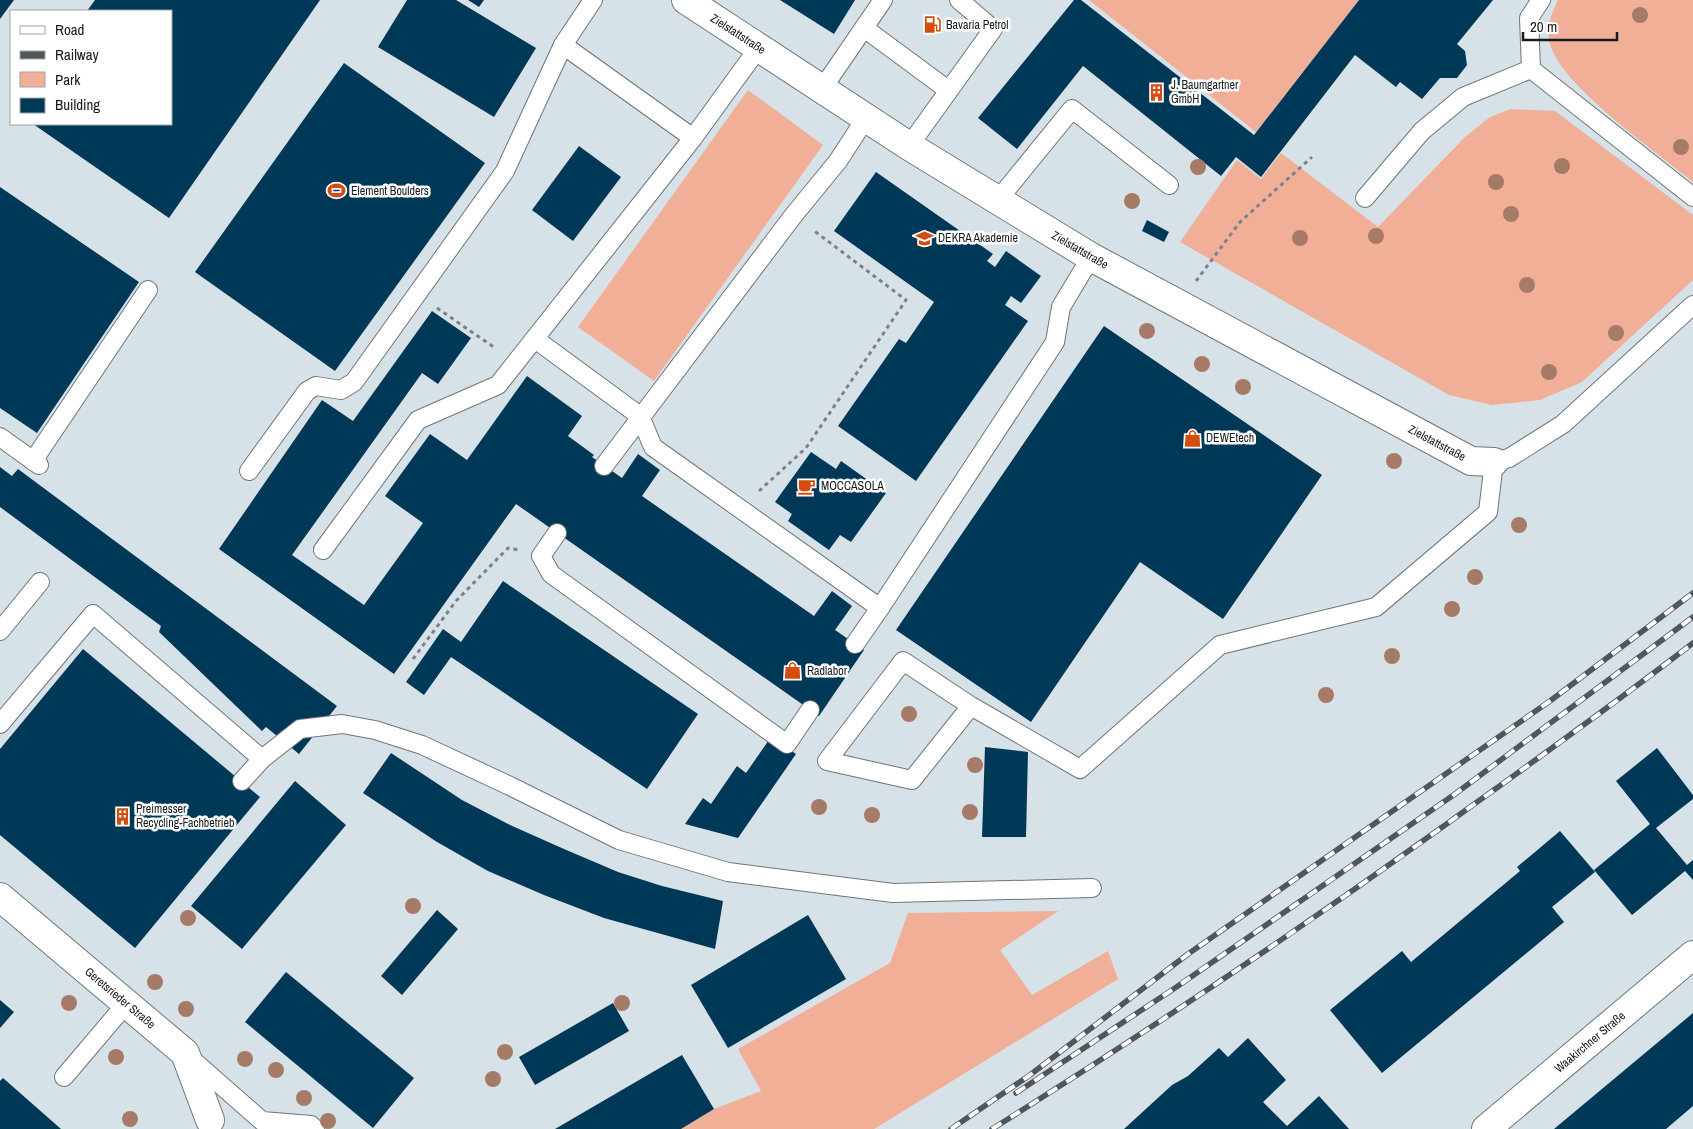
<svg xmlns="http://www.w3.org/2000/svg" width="1693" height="1129" font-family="'Archivo Narrow',sans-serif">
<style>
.green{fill:#f1af98}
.building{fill:#003958}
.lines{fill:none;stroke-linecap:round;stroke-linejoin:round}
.service-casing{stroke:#6d767c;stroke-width:20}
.minor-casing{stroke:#6d767c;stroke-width:30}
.path{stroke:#7c8388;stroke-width:3;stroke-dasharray:4 4;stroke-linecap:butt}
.service{stroke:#fff;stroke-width:18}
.minor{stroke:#fff;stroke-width:28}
.rail-casing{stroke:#505659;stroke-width:5.5}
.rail{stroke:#fff;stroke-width:4;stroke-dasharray:11;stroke-linecap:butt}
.tree{fill:#a57b68}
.labels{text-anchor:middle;stroke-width:5;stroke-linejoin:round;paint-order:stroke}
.poi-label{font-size:12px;fill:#171b1d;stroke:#fff;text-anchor:start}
.street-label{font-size:12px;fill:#171b1d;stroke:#fff}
</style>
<rect width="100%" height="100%" fill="#d7e1e8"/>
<g class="green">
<path d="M1089,0H1359L1256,132Z"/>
<path d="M1558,0H1693V182C1658,153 1561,86 1550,44C1546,29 1551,14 1558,0Z"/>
<path d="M748,90L823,145L654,381L578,327Z"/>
<path d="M1511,109L1555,111L1693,215V280L1582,382L1540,400L1492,405L1449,395L1180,242L1237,160L1261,179L1281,153L1378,227L1465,137L1490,117Z"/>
<path d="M1058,911L1000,950L1032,995L1108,951L1118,979L874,1129H681L714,1109L761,1091L738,1049L890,963L908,913Z"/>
</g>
<g class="building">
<path d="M0,0H14L0,19Z"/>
<path d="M95,0H320L169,218L33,124H171V11H87Z"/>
<path d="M407,0H456L536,48L494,117L378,47Z"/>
<path d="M468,0H484L479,7Z"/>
<path d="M780,0H855L834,34Z"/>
<path d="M1074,0H1081L1254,135L1359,0H1493L1457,44L1465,51L1467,65L1457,78H1440L1422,99L1400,82L1396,87L1355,55L1261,177L1236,157L1221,176L1083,66L1017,149L978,118Z"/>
<path d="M344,63L485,163L335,371L195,272Z"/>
<path d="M579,146L621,177L573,241L532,210Z"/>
<path d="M876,172L993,254L987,261L995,267L1006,251L1041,276L1021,303L1011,296L1005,305L1028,321L916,481L838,426L899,339L906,343L934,302L834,231Z"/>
<path d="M0,187L139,282L37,433L0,408Z"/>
<path d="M1147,220L1169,232L1164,242L1142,231Z"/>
<path d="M432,311L471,338L438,384L422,373L292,555L364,605L423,523L385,496L430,434L467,460L527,376L582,416L568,436L594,455L592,457L622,478L638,454L660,470L642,496L814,616L832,591L852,606L835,630L864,650L819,716L516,504L394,674L219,549L322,400L353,421Z"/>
<path d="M1104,326L1322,475L1223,619L1140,562L1031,722L896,630Z"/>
<path d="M811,452L836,469L841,461L886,493L851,542L840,535L829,550L788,521L792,514L775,502Z"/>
<path d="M0,467L12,476L18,469L337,706L299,754L266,727L262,731L159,632L161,626L0,507Z"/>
<path d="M503,581L698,714L647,789L451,657L424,695L406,682L443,629L461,642Z"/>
<path d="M83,649L260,797L135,948L0,835V749Z"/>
<path d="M771,737L796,754L738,838L685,824L703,798L711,804L737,766L746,773Z"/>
<path d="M985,747L1028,752L1026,837H982Z"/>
<path d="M1657,748L1693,795V799L1656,828L1687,865L1693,860V880L1685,871L1632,915L1594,870L1650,824L1616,781Z"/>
<path d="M391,753L462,800L510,825L564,849L618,872L662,886L723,901L715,949L604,918L544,895L488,871L437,842L363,793Z"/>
<path d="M295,781L346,825L242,949L191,906Z"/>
<path d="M1560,831L1595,872L1552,907L1564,922L1382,1073L1330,1010L1402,951L1411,962L1520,871L1517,867Z"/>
<path d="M437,910L458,929L402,995L381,976Z"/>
<path d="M808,915L846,979L728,1048L691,985Z"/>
<path d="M286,972L414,1078L373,1128L245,1022Z"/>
<path d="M0,1000L14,1012L0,1028Z"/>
<path d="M613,1003L629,1031L535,1085L519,1057Z"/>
<path d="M1693,1013V1106L1666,1129H1554Z"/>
<path d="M1248,1038L1286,1080L1263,1102L1287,1126L1319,1096L1349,1129H1124L1172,1085L1188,1076L1219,1048L1228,1057Z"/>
<path d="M682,1055L714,1109L681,1129H555Z"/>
<path d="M3,1078L61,1129H0V1081Z"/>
</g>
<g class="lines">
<defs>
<g id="service">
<path d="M864,28L948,90"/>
<path d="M563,45L693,138"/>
<path d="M1531,69L1529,18L1541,0"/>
<path d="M822,89L883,0"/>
<path d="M909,146L993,29L959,0"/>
<path d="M1365,198L1422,131L1463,97L1531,69L1693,197"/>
<path d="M997,201L1072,109L1169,185"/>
<path d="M535,339L640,416L653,447L880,608L855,644"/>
<path d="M0,437L39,465"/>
<path d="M33,461L148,290"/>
<path d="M604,466L793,216L838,161L866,118"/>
<path d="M249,471L307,391L316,386L341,390L354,382L505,171L563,45L593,0"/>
<path d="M557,533L541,556L551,574L787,744L810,710"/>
<path d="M323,550L418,420L498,385L693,138L759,47"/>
<path d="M880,608L1055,342L1061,307L1091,257"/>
<path d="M0,631L40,582"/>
<path d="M971,706L912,780L827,761L903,661L971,706L1080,769L1220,645L1376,607L1488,512L1494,462L1509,458L1563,424L1693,305"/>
<path d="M0,724L93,614L262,759"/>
<path d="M242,781L262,759L300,729L342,724L375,730L422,745L510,786L619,840L728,872L893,893L1092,888"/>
<path d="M189,1057L262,1121L311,1125L315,1129"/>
<path d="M64,1077L126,1004"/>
</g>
<g id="minor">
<path d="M686,0L909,146L1091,257L1471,461L1494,462"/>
<path d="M0,897L185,1053L210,1120"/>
<path d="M1486,1129L1693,955"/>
</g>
</defs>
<use href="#service" class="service-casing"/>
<use href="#minor" class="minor-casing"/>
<g class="path">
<path d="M1196,281L1240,222L1312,157"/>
<path d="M437,308L495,348"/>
<path d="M759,491L806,448L906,300L813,230"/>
<path d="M413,659L456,601L508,548L519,550"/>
</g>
<use href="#service" class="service"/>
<use href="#minor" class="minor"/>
<defs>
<g id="rail">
<path d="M1016,1093L1175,988L1455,794L1693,617"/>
<path d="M951,1129L1030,1075L1188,954L1550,701L1693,593"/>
<path d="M992,1129C1147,1032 1299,930 1448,823C1530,764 1613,705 1693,643"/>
</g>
</defs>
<use href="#rail" class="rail-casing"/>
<use href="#rail" class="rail"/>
</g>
<g class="tree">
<circle cx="1640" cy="15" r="8"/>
<circle cx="1681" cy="147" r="8"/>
<circle cx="1562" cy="166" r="8"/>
<circle cx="1198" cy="167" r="8"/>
<circle cx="1496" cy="182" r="8"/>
<circle cx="1132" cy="201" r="8"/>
<circle cx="1511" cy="214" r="8"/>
<circle cx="1376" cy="236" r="8"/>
<circle cx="1300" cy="238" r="8"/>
<circle cx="1527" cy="285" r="8"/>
<circle cx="1147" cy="331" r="8"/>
<circle cx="1616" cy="333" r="8"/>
<circle cx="1202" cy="364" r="8"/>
<circle cx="1549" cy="372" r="8"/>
<circle cx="1243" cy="387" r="8"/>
<circle cx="1394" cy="461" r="8"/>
<circle cx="1519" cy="525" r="8"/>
<circle cx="1475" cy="577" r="8"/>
<circle cx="1452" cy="609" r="8"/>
<circle cx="1392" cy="656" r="8"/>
<circle cx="1326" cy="695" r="8"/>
<circle cx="909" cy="714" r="8"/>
<circle cx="975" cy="765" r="8"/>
<circle cx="819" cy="807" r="8"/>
<circle cx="970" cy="812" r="8"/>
<circle cx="872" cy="815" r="8"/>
<circle cx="413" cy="906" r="8"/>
<circle cx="188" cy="918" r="8"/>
<circle cx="155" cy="982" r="8"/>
<circle cx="69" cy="1003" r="8"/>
<circle cx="622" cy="1003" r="8"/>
<circle cx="186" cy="1009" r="8"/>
<circle cx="505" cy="1052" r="8"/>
<circle cx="116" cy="1057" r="8"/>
<circle cx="245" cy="1059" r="8"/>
<circle cx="276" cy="1070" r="8"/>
<circle cx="493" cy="1079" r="8"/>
<circle cx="304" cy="1098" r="8"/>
<circle cx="130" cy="1119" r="8"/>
<circle cx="328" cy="1121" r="8"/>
</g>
<defs>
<symbol id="fuel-bare" viewBox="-9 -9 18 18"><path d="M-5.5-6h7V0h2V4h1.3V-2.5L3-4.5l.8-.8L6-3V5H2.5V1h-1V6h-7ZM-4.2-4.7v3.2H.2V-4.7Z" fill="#d34d0e" stroke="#fff" stroke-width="2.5" paint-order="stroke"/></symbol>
<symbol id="building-bare" viewBox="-9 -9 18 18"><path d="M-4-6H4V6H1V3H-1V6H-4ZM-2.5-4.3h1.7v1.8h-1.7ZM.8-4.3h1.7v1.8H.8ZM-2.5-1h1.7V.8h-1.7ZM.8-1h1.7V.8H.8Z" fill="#d34d0e" stroke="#fff" stroke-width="2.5" paint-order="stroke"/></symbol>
<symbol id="stadium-bare" viewBox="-9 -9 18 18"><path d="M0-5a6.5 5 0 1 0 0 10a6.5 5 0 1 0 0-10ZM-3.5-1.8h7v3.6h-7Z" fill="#d34d0e" stroke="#fff" stroke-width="2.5" paint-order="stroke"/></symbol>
<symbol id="university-bare" viewBox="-9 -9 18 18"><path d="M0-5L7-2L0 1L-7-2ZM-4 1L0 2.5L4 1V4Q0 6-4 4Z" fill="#d34d0e" stroke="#fff" stroke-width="2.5" paint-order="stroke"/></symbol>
<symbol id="shop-bare" viewBox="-9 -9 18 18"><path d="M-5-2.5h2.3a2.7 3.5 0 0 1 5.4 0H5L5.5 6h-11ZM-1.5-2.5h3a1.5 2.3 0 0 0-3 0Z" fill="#d34d0e" stroke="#fff" stroke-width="2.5" paint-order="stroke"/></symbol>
<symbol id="cafe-bare" viewBox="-9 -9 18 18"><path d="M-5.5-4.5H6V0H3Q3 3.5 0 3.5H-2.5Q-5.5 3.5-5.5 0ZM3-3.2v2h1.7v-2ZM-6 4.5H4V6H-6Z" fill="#d34d0e" stroke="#fff" stroke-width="2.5" paint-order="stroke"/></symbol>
</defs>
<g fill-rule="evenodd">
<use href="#fuel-bare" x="920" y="12" width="25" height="25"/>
<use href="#building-bare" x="1144" y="80" width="25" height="25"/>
<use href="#stadium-bare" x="324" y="178" width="25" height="25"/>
<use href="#university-bare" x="912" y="226" width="25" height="25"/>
<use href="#shop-bare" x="1180" y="426" width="25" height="25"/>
<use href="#cafe-bare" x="794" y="474" width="25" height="25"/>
<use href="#shop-bare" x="780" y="658" width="25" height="25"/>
<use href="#building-bare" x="110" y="804" width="25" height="25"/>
</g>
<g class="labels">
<g class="poi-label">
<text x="946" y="29">Bavaria Petrol</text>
<text x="1171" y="89">J. Baumgartner<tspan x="1171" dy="14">GmbH</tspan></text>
<text x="351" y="195">Element Boulders</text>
<text x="938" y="242">DEKRA Akademie</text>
<text x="1206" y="442">DEWEtech</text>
<text x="821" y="490">MOCCASOLA</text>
<text x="807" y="675">Radlabor</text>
<text x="136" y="813">Preimesser<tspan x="136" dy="14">Recycling-Fachbetrieb</tspan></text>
</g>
<g class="street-label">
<text transform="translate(738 34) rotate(33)" y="4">Zielstattstraße</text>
<text transform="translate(1080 250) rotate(30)" y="4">Zielstattstraße</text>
<text transform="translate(1437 443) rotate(28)" y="4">Zielstattstraße</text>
<text transform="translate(120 998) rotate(40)" y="4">Geretsrieder Straße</text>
<text transform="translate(1590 1042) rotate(-40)" y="4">Waakirchner Straße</text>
</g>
</g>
<rect x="10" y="10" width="162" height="115" fill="#ffffff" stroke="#a2a4a5"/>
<rect x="20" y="26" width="25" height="8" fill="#ffffff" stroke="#a2a4a5"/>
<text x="55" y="35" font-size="15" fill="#171b1d">Road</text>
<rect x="20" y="51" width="25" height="8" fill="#505659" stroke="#a2a4a5"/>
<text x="55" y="60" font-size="15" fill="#171b1d">Railway</text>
<rect x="20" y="72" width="25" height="15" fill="#f1af98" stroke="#a2a4a5"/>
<text x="55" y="85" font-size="15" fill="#171b1d">Park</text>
<rect x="20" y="98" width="25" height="15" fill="#003958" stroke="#a2a4a5"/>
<text x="55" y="110" font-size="15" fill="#171b1d">Building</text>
<path d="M1523 32v8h94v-8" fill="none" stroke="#171b1d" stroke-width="2.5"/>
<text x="1530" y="32" font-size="15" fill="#171b1d" stroke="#ffffff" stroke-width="4" paint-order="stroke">20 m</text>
</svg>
